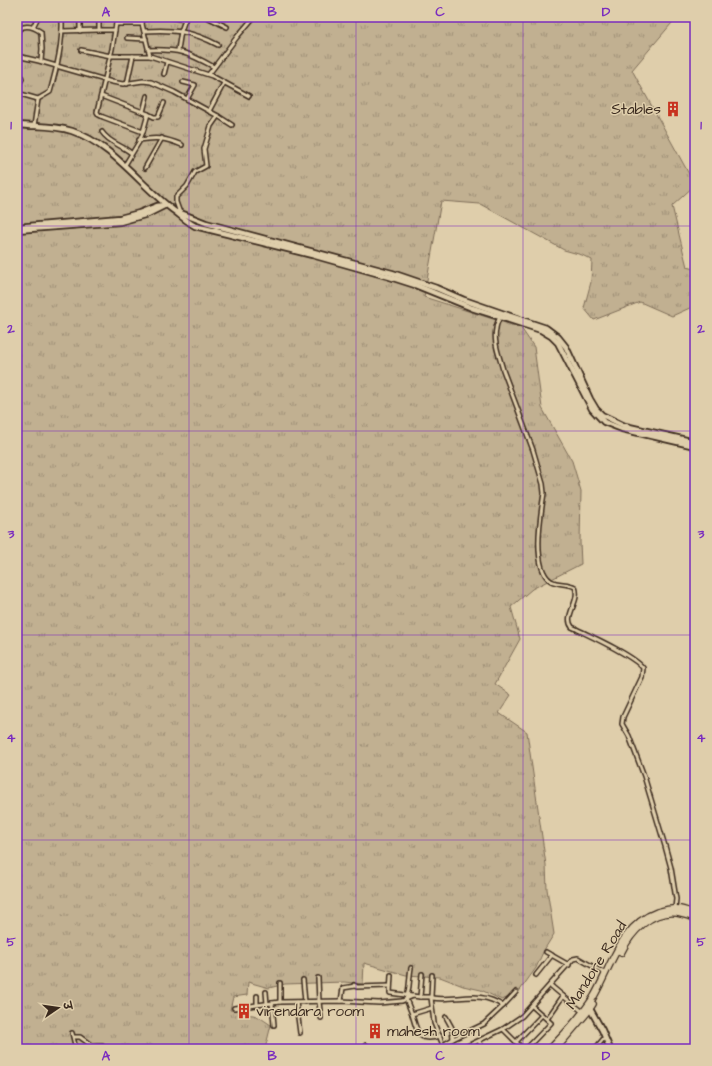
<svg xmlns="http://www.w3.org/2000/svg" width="712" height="1066" font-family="'Architects Daughter','Playpen Sans Deva',sans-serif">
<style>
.grass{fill:url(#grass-tufts);stroke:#7e6d58}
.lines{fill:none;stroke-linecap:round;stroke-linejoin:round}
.minor-casing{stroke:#3b2a1e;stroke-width:6}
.secondary-casing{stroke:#3b2a1e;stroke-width:8}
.trunk-casing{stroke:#3b2a1e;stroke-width:8}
.minor{stroke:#dfceab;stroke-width:3}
.secondary{stroke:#dfceab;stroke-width:4.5}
.trunk{stroke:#dfceab;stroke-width:5.5}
.grid{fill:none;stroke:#7b2cbf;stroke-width:1;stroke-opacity:0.55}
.labels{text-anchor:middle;stroke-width:3;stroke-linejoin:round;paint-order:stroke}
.poi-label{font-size:15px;fill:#3b2a1e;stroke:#dfceab;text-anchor:start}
.street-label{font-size:15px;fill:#3b2a1e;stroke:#dfceab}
.neatline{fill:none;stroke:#7b2cbf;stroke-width:1.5}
.grid-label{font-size:13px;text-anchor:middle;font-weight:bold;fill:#7b2cbf}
</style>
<defs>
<pattern id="grass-tufts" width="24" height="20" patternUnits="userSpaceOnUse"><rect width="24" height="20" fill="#c1b091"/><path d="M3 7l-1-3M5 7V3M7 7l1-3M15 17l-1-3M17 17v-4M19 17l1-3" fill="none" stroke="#9e8f76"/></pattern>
</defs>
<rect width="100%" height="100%" fill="#dfceab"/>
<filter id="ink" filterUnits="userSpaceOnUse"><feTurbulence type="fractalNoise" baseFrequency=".025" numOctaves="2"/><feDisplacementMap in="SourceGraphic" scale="8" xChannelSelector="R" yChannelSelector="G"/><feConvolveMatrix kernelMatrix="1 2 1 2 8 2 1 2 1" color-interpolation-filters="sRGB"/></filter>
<g filter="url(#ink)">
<path class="grass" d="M17,17H677L632,70L695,185L672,206L687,267L695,269V308L692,307L672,316L640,302L594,320L584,308L591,282L592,260L582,255L564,250L480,204L441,201L424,297L521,328L534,347L542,408L572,461L581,491L580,542L581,564L532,589L511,607L520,639L495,684L511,695L499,713L527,732L546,865L547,889L554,934L544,950L536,968L518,993L502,1000L481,990L463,986L440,977L406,975L364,963L363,984L344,982L285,984L269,988L248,982L247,995L233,997L230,1010H238L239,1015C243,1016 248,1014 253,1015C259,1016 266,1022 271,1025L265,1049H126L123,1047C110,1046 88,1039 76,1049H17Z"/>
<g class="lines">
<defs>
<g id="minor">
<path d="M17,17H33"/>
<path d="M80,17V31"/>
<path d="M117,17L112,49L97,112L99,115L103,117L143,132L139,142L125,165"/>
<path d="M170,17L185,20"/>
<path d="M207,17L227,27"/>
<path d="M116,24H142L150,56"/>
<path d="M142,24L143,17"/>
<path d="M33,27L38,17"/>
<path d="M99,30H115"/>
<path d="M62,31L99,30V17"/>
<path d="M144,31C173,29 192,31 218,45"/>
<path d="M17,34L19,29C26,24 34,27 41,32L42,49L41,61"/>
<path d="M127,38L146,39"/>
<path d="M81,50L111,56H150L212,76L249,96"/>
<path d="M148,50C179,49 187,52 214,67"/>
<path d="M178,50L181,31L186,17"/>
<path d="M17,56L39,61L112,82L123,84L143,81L151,82L174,92L218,116L211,126L204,149L206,166L195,172L187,186L176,197V202L180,213"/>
<path d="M17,73L21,76L22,79L17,87"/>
<path d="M164,74L167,62"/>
<path d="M209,74L237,37L254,17"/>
<path d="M183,82L195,85L187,99"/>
<path d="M127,84L133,56"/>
<path d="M17,93L38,99L34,126"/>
<path d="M101,96L148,114L143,132"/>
<path d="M38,99L50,92C57,67 63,43 62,17"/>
<path d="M209,111L224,83"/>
<path d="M143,112L147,96"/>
<path d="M148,114L154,117H158L164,103"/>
<path d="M218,116L232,125"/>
<path d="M102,132C109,143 122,145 131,153"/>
<path d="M139,140C157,137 165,138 182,145"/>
<path d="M145,168L162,138"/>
<path d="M500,317C498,321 496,325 496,329C493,342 500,358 503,370L533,450L543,484L544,493C541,513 531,568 551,581C558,585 568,583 575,587C581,601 563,616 572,627C588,635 633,655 643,668L642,677L623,717L622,724L629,736L644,776L665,846L671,868L676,899L675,908"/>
<path d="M546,952L569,965"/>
<path d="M411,968C409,978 410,990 406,999L412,1014"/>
<path d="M391,975L390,993L420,997H431L434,1023L443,1045V1049"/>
<path d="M536,975L552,955"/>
<path d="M318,978L319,1002L321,1018"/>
<path d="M303,980L305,1002"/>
<path d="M354,985L357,987L390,986"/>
<path d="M550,985L563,996"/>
<path d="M266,992L267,1004"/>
<path d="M257,996V1005"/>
<path d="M420,997L422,974"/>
<path d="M431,997L432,975"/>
<path d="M432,998C457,1002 479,989 503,1006L516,992"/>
<path d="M341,1001L343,988L355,986"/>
<path d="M280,1002V983"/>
<path d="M296,1002L300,1033"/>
<path d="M272,1003L274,1025"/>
<path d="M234,1008L280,1002L341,1001L379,1003L402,1001L413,996"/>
<path d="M432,1008L412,1014C417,1032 418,1043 440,1036"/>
<path d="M446,1017L452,1028L453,1039L484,1024L503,1006"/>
<path d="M547,1019L563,996L583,1012"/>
<path d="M72,1033L76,1049"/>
<path d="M74,1037H80L91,1045L102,1046"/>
<path d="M479,1041L483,1049"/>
<path d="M516,1042L542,1015"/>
<path d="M366,1045V1049"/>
<path d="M443,1045L453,1039"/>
<path d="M461,1049L503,1029"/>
<path d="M523,1049L503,1029L522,1016L573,959L578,958L606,974"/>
<path d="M526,1049L551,1023L532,1006"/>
<path d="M595,1049L605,1037"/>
</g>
<g id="secondary">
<path d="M17,125C36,127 53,125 72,131C113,145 139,184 173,210C180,215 186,221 195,226L312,255L390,277L415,285L472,308L541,330L551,336L558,343L592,409L604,422L622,429L695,446"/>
<path d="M178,212L206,223L392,273L436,288L464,300L513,317L546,328L558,337L566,347L590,399L596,409L602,415L625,426L695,442"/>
<path d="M17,227L120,218L139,213L157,206L165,205"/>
<path d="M17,230L120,222L148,214L166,205"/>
<path d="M589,1007L602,1030L610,1049"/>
</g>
<g id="trunk">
<path d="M621,953C631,932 651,910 677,913C683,914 689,916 695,918"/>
<path d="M550,1049C565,1033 581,1017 593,998C611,968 620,925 657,912C664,910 673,908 680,909C685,910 690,912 695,913"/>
<path d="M556,1049L587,1013L593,1004"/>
</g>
</defs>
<use href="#minor" class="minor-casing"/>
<use href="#secondary" class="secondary-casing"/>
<use href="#trunk" class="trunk-casing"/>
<use href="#minor" class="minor"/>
<use href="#secondary" class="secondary"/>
<use href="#trunk" class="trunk"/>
</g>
</g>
<path class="grid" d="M189,17V1049M356,17V1049M523,17V1049M17,226H695M17,431H695M17,635H695M17,840H695"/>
<defs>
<symbol id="building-bare" viewBox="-9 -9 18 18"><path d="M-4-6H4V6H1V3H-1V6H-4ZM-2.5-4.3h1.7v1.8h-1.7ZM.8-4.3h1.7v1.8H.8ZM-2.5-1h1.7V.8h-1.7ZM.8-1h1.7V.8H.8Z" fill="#c8321e" stroke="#dfceab" stroke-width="2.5" paint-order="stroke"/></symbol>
</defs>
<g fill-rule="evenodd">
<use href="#building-bare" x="662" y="98" width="22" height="22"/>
<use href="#building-bare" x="233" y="1000" width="22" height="22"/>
<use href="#building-bare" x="364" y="1020" width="22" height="22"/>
</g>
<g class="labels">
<g class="poi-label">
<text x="661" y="114" text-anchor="end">Stables</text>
<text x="256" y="1016">virendara room</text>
<text x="387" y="1036">mahesh room</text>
</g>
<g class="street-label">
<text transform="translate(596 965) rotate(-58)" y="5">Mandore Road</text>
</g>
</g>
<rect width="712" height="1066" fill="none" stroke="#dfceab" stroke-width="44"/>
<g transform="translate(58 1008) rotate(77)" stroke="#dfceab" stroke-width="3" paint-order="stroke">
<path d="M0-3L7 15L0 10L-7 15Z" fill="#3b2a1e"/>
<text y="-6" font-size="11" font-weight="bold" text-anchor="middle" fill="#3b2a1e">उ</text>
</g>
<rect x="22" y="22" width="668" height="1022" class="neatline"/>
<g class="grid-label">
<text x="106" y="16">A</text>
<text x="272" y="16">B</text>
<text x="440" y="16">C</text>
<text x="606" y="16">D</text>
<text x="11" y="129">1</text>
<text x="701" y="129">1</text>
<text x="11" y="333">2</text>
<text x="701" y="333">2</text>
<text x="11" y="538">3</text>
<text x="701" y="538">3</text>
<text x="11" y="742">4</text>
<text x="701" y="742">4</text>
<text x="11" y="946">5</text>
<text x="701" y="946">5</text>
<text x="106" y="1060">A</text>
<text x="272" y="1060">B</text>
<text x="440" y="1060">C</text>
<text x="606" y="1060">D</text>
</g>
</svg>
